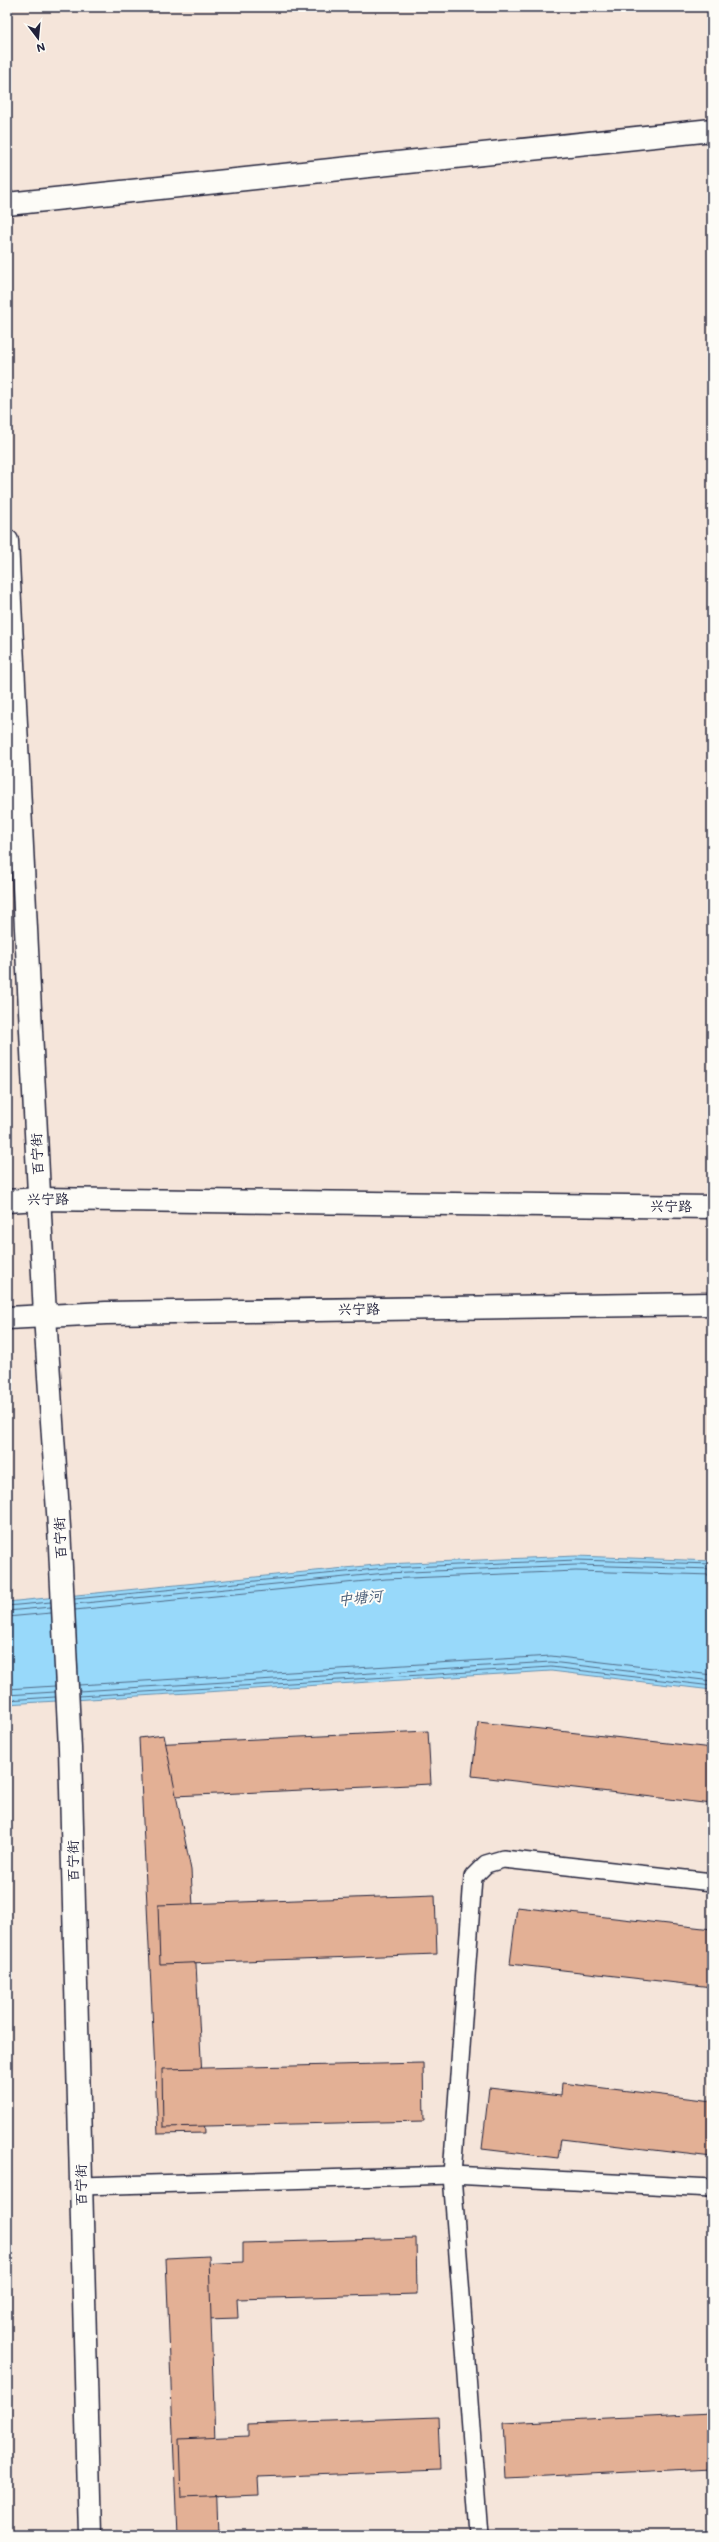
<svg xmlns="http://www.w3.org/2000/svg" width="719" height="2542" font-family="Mali,'LXGW WenKai TC',sans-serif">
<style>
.water{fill:#98d9fa;stroke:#6990ae}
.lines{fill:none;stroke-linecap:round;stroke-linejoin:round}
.shore{stroke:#516b87;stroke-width:1}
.building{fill:#e3b095;stroke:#22223b}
.lane-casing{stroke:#22223b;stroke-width:20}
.secondary-casing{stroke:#22223b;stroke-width:25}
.lane{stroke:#fdfcf7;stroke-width:17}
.secondary{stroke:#fdfcf7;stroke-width:22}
.labels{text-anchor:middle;stroke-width:4;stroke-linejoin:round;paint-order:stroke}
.street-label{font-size:14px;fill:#22223b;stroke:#fdfcf7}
.water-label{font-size:15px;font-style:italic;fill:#455974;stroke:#fdfcf7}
</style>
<rect width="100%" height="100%" fill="#f5e5da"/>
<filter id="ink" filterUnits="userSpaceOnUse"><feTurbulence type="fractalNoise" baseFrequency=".025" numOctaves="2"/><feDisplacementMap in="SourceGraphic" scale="8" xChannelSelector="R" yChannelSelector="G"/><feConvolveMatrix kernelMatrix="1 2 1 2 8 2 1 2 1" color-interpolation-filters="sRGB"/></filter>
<g filter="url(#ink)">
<path class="water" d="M576,1556L712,1561V1690L551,1671L7,1704V1602L385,1564Z"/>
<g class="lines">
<g class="shore">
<path d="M75,1599L386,1568L576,1560L712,1564"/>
<path d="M75,1604L386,1573L576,1565L712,1569"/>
<path d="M7,1606L51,1602"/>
<path d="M75,1610L386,1579L576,1571L712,1575"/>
<path d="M7,1611L51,1607"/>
<path d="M7,1617L51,1613"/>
<path d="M79,1685L551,1656L712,1675"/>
<path d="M7,1689L55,1686"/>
<path d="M79,1691L551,1662L712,1681"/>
<path d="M7,1695L55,1692"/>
<path d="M79,1696L551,1667L712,1686"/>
<path d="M7,1700L55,1697"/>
</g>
</g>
<g class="building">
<path d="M478,1722L712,1748V1804L472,1776Z"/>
<path d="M428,1731L431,1784L153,1797L151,1744Z"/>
<path d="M164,1735L191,1870L205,2133L158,2134L139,1738Z"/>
<path d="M435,1895L437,1954L160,1964L158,1905Z"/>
<path d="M517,1907L712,1929V1987L510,1964Z"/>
<path d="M423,2063L424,2121L163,2127L162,2069Z"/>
<path d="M562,2083L712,2101V2157L561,2139L558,2158L482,2149L489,2088L561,2096Z"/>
<path d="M416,2238L417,2294L237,2299L238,2318L174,2320L172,2265L243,2262V2243Z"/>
<path d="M209,2256L218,2535H177L166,2258Z"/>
<path d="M712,2413V2468L506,2478L503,2423Z"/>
<path d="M438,2417L440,2470L258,2477L259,2495L181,2498L179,2439L248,2436V2424Z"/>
</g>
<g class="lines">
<defs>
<g id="lane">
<path d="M81,2186L452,2175L712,2188"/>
<path d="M479,2535L452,2175L473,1877L486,1864L503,1859L712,1882"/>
</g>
<g id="secondary">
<path d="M7,204L712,130"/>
<path d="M7,541L45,1316L59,1527L70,1748L90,2535"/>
<path d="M7,1201L39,1199L712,1207"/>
<path d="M7,1318L106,1313L712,1304"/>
</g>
</defs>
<use href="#lane" class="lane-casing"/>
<use href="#secondary" class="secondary-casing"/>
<use href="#lane" class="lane"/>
<use href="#secondary" class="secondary"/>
</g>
</g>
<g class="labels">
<g class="street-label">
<text transform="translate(37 1154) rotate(-93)" y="5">百宁街</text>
<text transform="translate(48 1199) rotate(-1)" y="5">兴宁路</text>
<text transform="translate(671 1206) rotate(1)" y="5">兴宁路</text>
<text transform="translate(359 1309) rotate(-1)" y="5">兴宁路</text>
<text transform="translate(60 1538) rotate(-93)" y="5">百宁街</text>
<text transform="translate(73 1861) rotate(-91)" y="5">百宁街</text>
<text transform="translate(81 2185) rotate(-91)" y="5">百宁街</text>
</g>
<g class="water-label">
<text transform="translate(360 1598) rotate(-6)" y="5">中塘河</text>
</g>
</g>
<rect width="719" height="2542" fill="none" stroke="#fdfcf7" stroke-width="24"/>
<rect x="12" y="12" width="695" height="2518" fill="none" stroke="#22223b" stroke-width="1.5" filter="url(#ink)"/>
<g transform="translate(38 38) rotate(164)" stroke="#fdfcf7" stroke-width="3" paint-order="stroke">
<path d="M0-3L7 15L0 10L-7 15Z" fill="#22223b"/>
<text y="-6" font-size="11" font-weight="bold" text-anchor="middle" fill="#22223b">N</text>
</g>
</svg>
